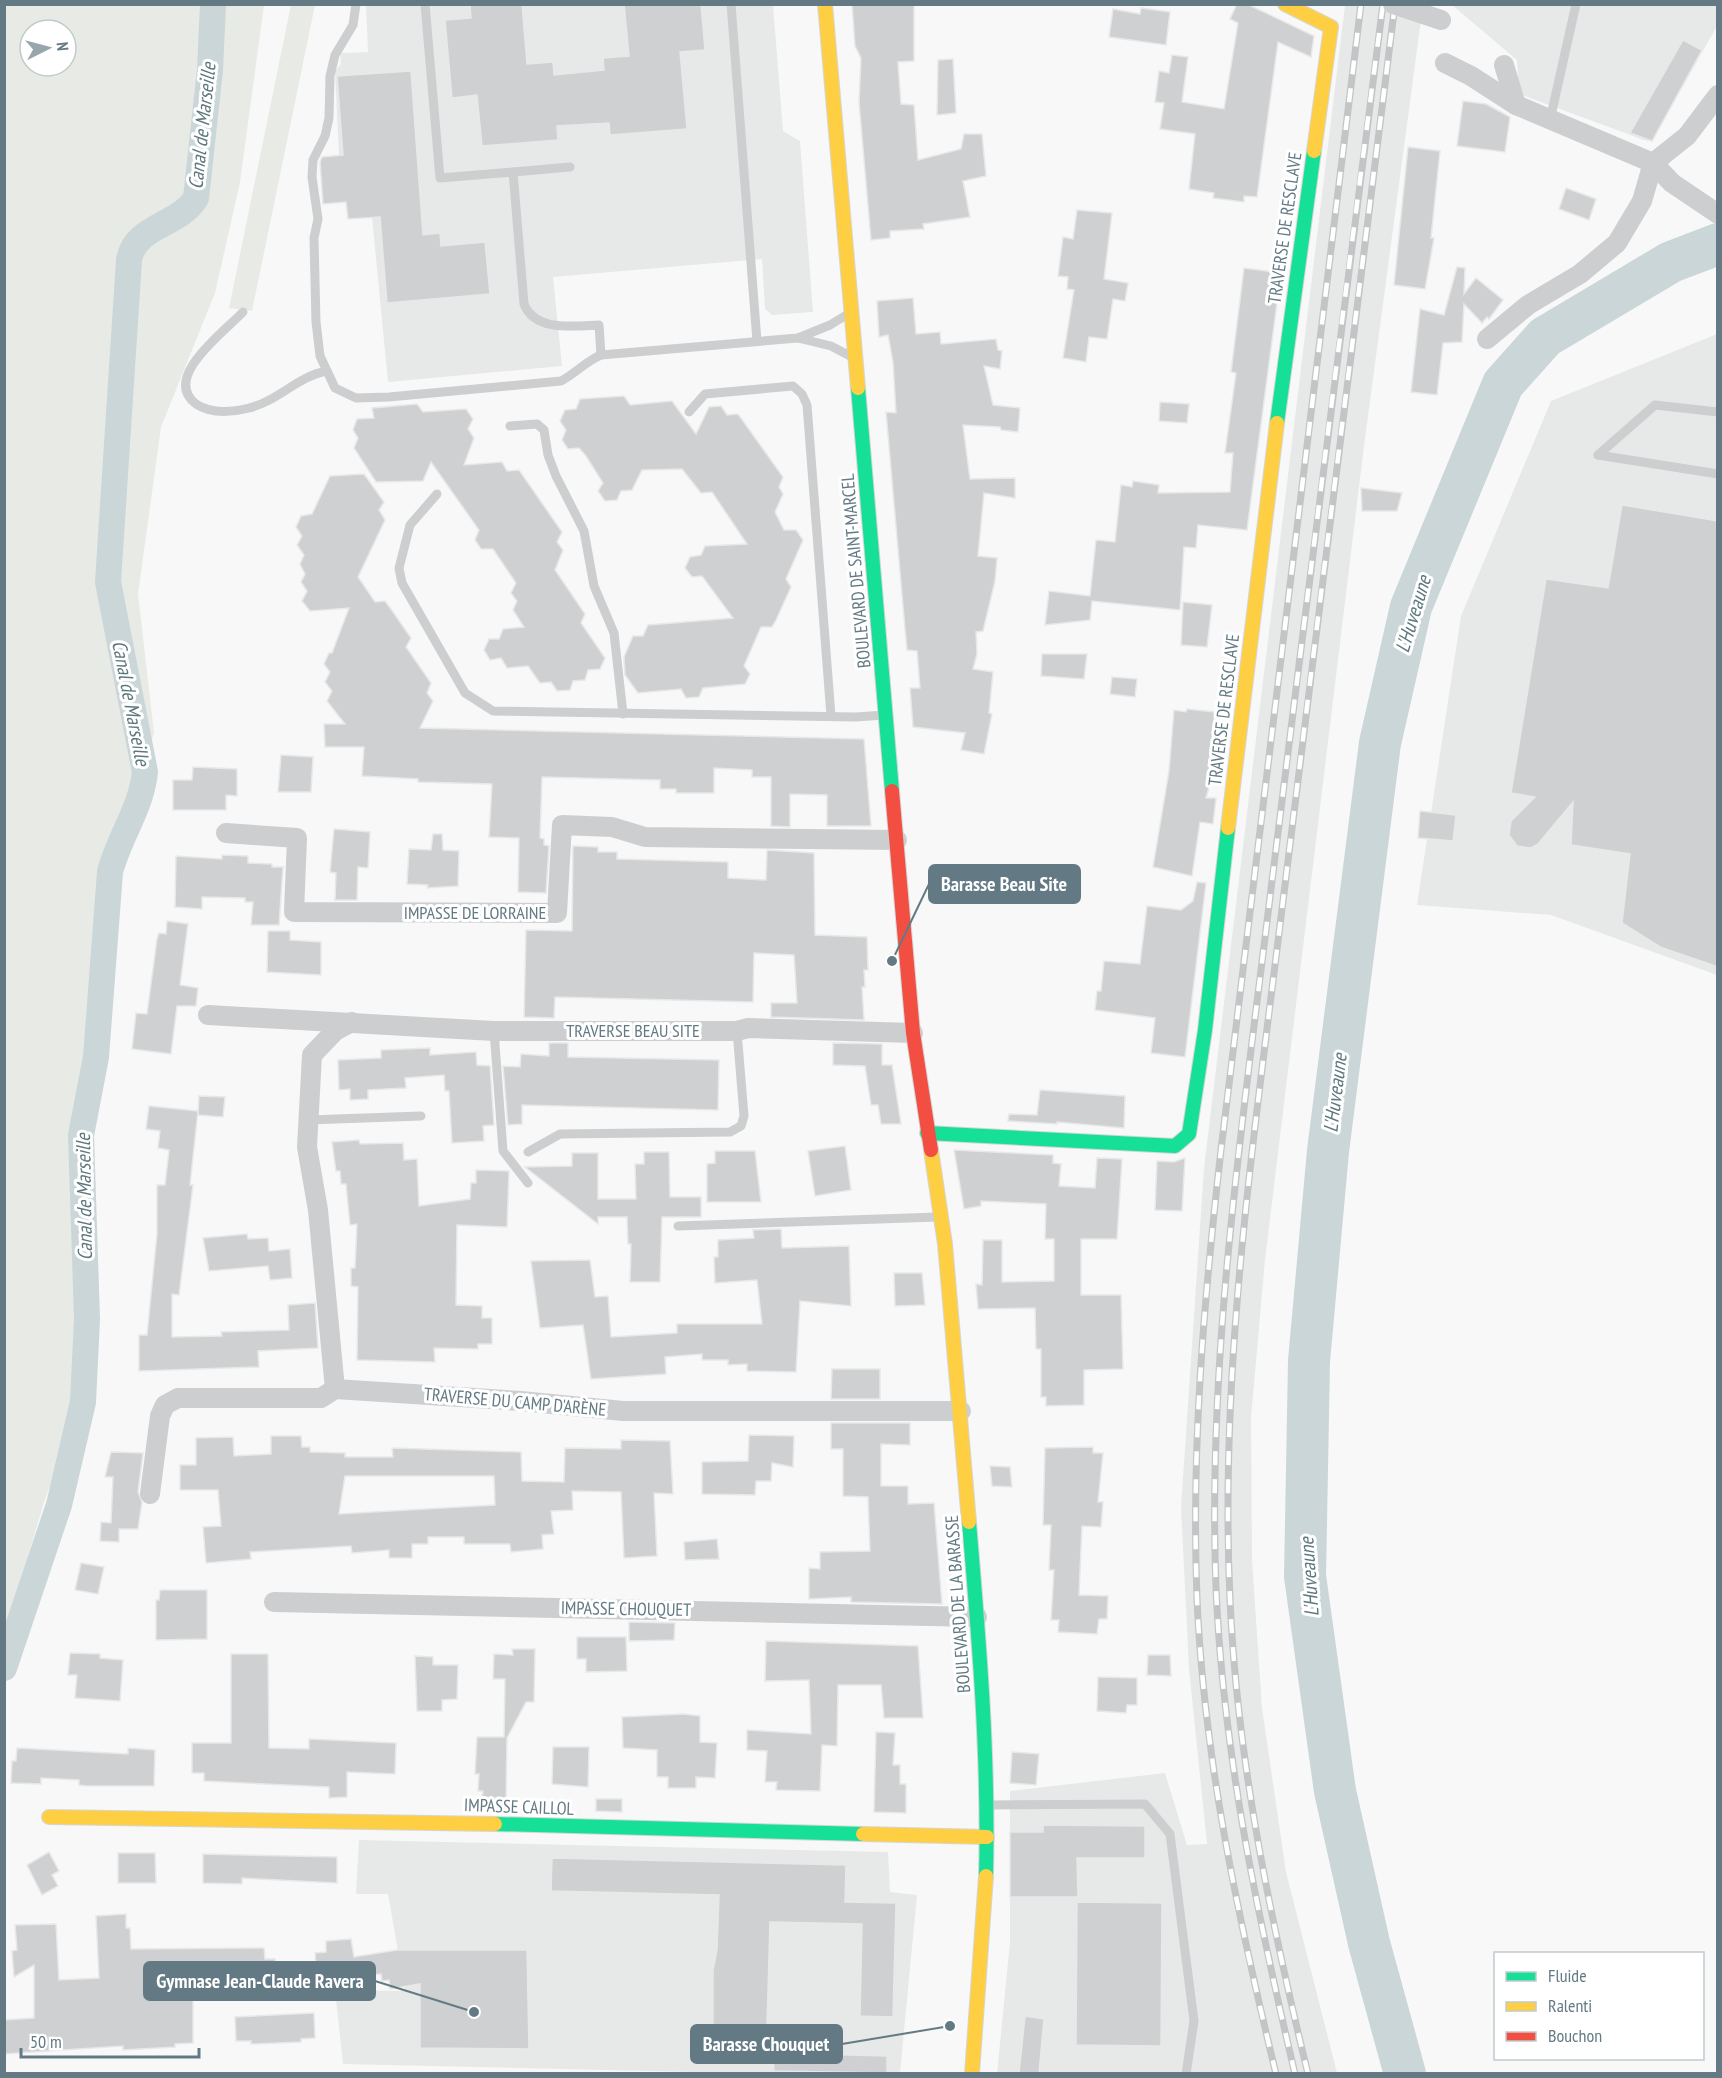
<svg xmlns="http://www.w3.org/2000/svg" width="1722" height="2078" font-family="'PT Sans Narrow',sans-serif">
<style>
.built{fill:#e7e9e9}
.green{fill:#e8eae5;fill-rule:evenodd}
.lines{fill:none;stroke-linecap:round;stroke-linejoin:round}
.canal{stroke:#cbd6d8;stroke-width:26}
.river{stroke:#cbd6d8;stroke-width:42}
.building{fill:#ced0d1;stroke:#e8e8e8;stroke-width:1.5;fill-rule:evenodd}
.fast-casing{stroke:#d5d6d7;stroke-width:16}
.slow-casing{stroke:#d5d6d7;stroke-width:16}
.jam-casing{stroke:#d5d6d7;stroke-width:16}
.lane{stroke:#cdcecf;stroke-width:9}
.street{stroke:#cdcecf;stroke-width:20}
.fast{stroke:#16e098;stroke-width:14}
.slow{stroke:#ffcf43;stroke-width:14}
.jam{stroke:#f24e42;stroke-width:14}
.rail-casing{stroke:#c2c4c5;stroke-width:7}
.rail{stroke:#fff;stroke-width:4.5;stroke-dasharray:14;stroke-linecap:butt}
.street-bridge{stroke:#cdcecf;stroke-width:20}
.labels{text-anchor:middle;stroke-width:6;stroke-linejoin:round;paint-order:stroke}
.street-label{font-size:18px;fill:#637a84;stroke:#fff}
.water-label{font-size:20px;font-style:italic;fill:#5e787d;stroke:#fff}
.leader{fill:none;stroke:#637a84;stroke-width:2}
.callout-dot{fill:#637a84;stroke:#fff;stroke-width:2}
.callout{fill:#637a84;stroke:#637a84;stroke-width:2}
.callout-label{font-size:20px;text-anchor:middle;font-weight:bold;fill:#fff}
</style>
<rect width="100%" height="100%" fill="#f8f8f8"/>
<g class="built">
<path d="M366,5H773L783,131L800,141L813,312L772,315L765,309L762,259L553,277L562,366L388,382L372,217L421,213L410,71L337,76L343,155H339L335,71L341,64L340,53L368,52Z"/>
<path d="M1345,5H1423L1364,446L1265,1260L1251,1418L1252,1560L1262,1708L1286,1872L1337,2073L997,2074L1010,1942V1791L1165,1773L1187,1845L1207,1844L1189,1669L1181,1507L1204,1168Z"/>
<path d="M1452,5H1717V26L1652,141L1644,140L1519,94L1517,60Z"/>
<path d="M1717,334V975L1551,915L1417,905L1461,616L1551,401Z"/>
<path d="M359,1840L888,1852L890,1892L917,1895L900,2073H737L343,2064L335,1990L405,1991L388,1894H356Z"/>
</g>
<g class="green">
<path d="M5,4L264,5L240,182L215,293L161,427L138,594L154,733L129,802L106,884L114,962L71,1167L77,1412L44,1502L5,1635ZM30,30H66V66H30Z"/>
<path d="M291,5H315L252,311L229,308Z"/>
</g>
<g class="lines">
<path class="canal" d="M4,1668L59,1505L83,1402L87,1319L81,1135L96,1057L110,872C119,837 141,809 145,772L108,582L129,260C135,225 179,226 196,198L210,70L213,4"/>
<path class="river" d="M1405,2074L1369,1943L1335,1791L1305,1576L1309,1361L1328,1151L1380,743L1411,607L1503,384L1545,337L1671,262L1718,244"/>
</g>
<g class="building">
<path d="M470,4H522L527,64L553,62L554,75L604,70L603,58L629,56L624,4H701L705,50L680,52L687,129L610,135L609,123L557,126L558,140L482,146L477,95L452,98L445,20L471,18Z"/>
<path d="M852,4H914V61L898,62L901,104L914,105L918,160L961,149L964,134H982L986,176L963,181L970,217L923,224L924,229L890,231V238L871,240L859,102L861,58L855,46Z"/>
<path d="M1237,4H1247L1314,36L1311,57L1278,42L1257,197L1244,196V202L1213,198L1214,193L1189,189L1195,134L1160,129L1164,103L1155,102L1159,71L1169,73L1172,55L1188,57L1182,102L1224,109L1238,23L1230,19Z"/>
<path d="M1141,8L1170,12L1166,45L1109,37L1113,9L1140,14Z"/>
<path d="M1683,40L1702,50L1652,141L1630,133Z"/>
<path d="M953,59L956,113L937,115L938,60Z"/>
<path d="M411,71L423,235L440,233L441,246L485,242L490,294L387,303L380,217L348,219L346,202L323,204L320,162L322,157L343,155L337,76Z"/>
<path d="M1463,101L1486,104L1510,117L1505,152L1457,146Z"/>
<path d="M1408,147L1440,151L1431,238H1434L1425,289L1394,285Z"/>
<path d="M1566,188L1596,199L1589,220L1559,209Z"/>
<path d="M1077,210L1112,213L1104,279L1128,283L1125,301L1113,299L1107,339L1089,337L1086,362L1063,358L1074,290L1067,289L1068,277L1058,276L1063,237L1073,239Z"/>
<path d="M1457,267L1465,268L1464,294L1476,278L1503,300L1489,319L1487,317L1482,323L1464,304L1462,342L1443,343L1437,395L1411,392L1420,309L1444,315Z"/>
<path d="M1244,268L1281,273L1247,530L1198,525L1196,548L1184,547L1180,610L1092,601L1090,620L1045,625L1049,591L1090,596L1096,540L1115,542L1121,485L1132,487L1133,481L1159,485L1158,493L1230,492L1233,453H1225L1236,373L1231,372Z"/>
<path d="M913,298L916,334L940,332L941,344L996,339L998,350L1002,351L1000,369L984,366L993,405L1020,408L1018,432L1001,430L1000,427L963,425L970,479L1015,478V498L984,493L978,556L997,558L995,581L983,631L976,632L977,654L973,669L993,672L989,713L992,714L984,754L961,750L965,733L913,727L910,688H920L917,651L907,650L905,629L886,412L896,413L893,362L888,335L879,337L877,301Z"/>
<path d="M624,396L630,405L672,401L696,434L709,407L721,406L727,415L738,414L783,477L779,487L783,494L775,512L784,530H796L803,540L786,579L791,587L776,620L772,627H761L744,666L750,674L745,684L703,688L699,697L686,698L681,689L638,693L625,675L624,657L633,636H643L648,625L733,618L702,576L692,577L685,568L690,557L701,555L705,546L747,544L712,492L701,493L682,469L642,470L632,490L621,491L617,500L605,501L598,491L603,483L586,456L579,448L568,449L562,440L566,430L560,421L565,410L576,409L580,399Z"/>
<path d="M1160,402L1189,404L1187,423L1159,421Z"/>
<path d="M417,404L423,412L466,409L473,419L468,429L474,438L464,465L502,462L507,471L519,470L562,532L557,542L563,550L555,570L585,614L581,623L605,658L600,669L588,670L585,680L573,681L570,690L557,691L551,682L540,683L528,666L507,668L501,658L490,660L484,650L489,639H499L503,629L524,627L513,610L517,601L511,593L516,583L493,549H481L475,540L479,530L431,462L423,481L376,482L354,448L358,438L353,430L357,419L374,418L372,408Z"/>
<path d="M364,474L384,502L379,510L385,520L358,577L375,602L385,601L393,612L411,638L406,647L431,683L427,693L433,701L420,728L864,739L871,826H827V795L790,794V827L771,826V777H752V770L714,768V793H676V789H660V780L542,777L540,838L544,839V845L549,846L546,893L518,892L519,838L489,837L492,784L418,782V779L362,776L364,747H325L324,724H345L327,701L332,691L325,682L330,672L324,664L329,653H332L349,608L310,611L302,601L307,591L301,582L305,574L300,564L304,555L297,545L302,536L296,527L301,516L312,514L330,476Z"/>
<path d="M1361,488L1402,493L1397,511H1362Z"/>
<path d="M1622,505L1718,521V967L1660,947L1622,923L1630,854L1571,845L1573,802L1538,844L1531,848L1517,846L1509,835L1511,821L1535,797L1511,793L1546,579L1608,588Z"/>
<path d="M1183,602L1212,605L1207,647L1181,645Z"/>
<path d="M1042,654H1087L1084,679L1041,676Z"/>
<path d="M1112,677L1137,679L1135,697L1110,694Z"/>
<path d="M1187,709L1215,712L1209,766H1215L1206,798H1216L1213,824L1200,822L1192,876L1153,867L1169,771L1174,710L1186,712Z"/>
<path d="M281,755L313,757L311,792H278Z"/>
<path d="M193,767L237,769V796L226,795V810H173V780H192Z"/>
<path d="M1420,811L1456,815L1453,841L1418,838Z"/>
<path d="M334,829L370,832L368,868L358,867L357,900H335L336,873L330,872Z"/>
<path d="M433,834H442L443,850L459,851L458,886L427,888L428,885L407,884L409,849L431,850Z"/>
<path d="M573,846L598,847V852H617V859L728,862V878L766,880L767,850L814,853L815,935L867,937L868,970H864L865,987H862L864,1020L771,1017V1003H797L794,955L754,953L753,1002L555,997L554,1018L524,1017L526,930L572,931Z"/>
<path d="M222,855L248,856V863L272,864V867H283L279,925H251L253,902H245V898L202,897V909L175,907L176,856L222,859Z"/>
<path d="M1197,882L1206,883L1185,1057L1151,1053L1155,1018L1095,1010L1097,991H1101L1104,961L1140,964L1147,906L1181,910L1193,901Z"/>
<path d="M167,921L188,924L180,985L198,988L196,1006H177L171,1054L132,1049L136,1013L147,1014L157,939L159,933L166,934Z"/>
<path d="M268,931H290V940L321,942V975L267,972Z"/>
<path d="M549,1043H568V1057L719,1060L718,1110L522,1105V1124L508,1125L503,1066L520,1067L521,1054L549,1056Z"/>
<path d="M833,1043L882,1044V1065H892L901,1124H881L878,1105H871L865,1066L833,1065Z"/>
<path d="M430,1048V1055L476,1052L477,1065L490,1066L494,1125L483,1126L484,1141L452,1143L449,1091H445L444,1075L405,1078L406,1088L368,1090V1099L350,1100V1089L339,1090L338,1060L381,1058V1050Z"/>
<path d="M1040,1090L1125,1096L1124,1128L1057,1122V1124L1008,1121L1009,1114L1037,1115Z"/>
<path d="M199,1096L225,1097L223,1117L198,1115Z"/>
<path d="M149,1106L198,1111L190,1185H193L179,1295L172,1294V1337L222,1336L221,1332L289,1330L288,1305L315,1303L318,1348L258,1351L259,1367L139,1371V1335H147L157,1234V1185H165L169,1150L158,1148L160,1131L146,1129Z"/>
<path d="M359,1140L360,1144L403,1143L404,1160L417,1159L419,1206L470,1199L471,1183H476V1170L509,1171L507,1227L457,1225L456,1305L482,1306V1318H492V1344H478V1349L434,1348L435,1362L357,1360L358,1287L351,1286V1268H355L357,1224L350,1225L346,1184H341L340,1171H336L332,1142Z"/>
<path d="M845,1146L851,1190L815,1196L808,1151Z"/>
<path d="M954,1150L1053,1155V1163L1061,1164L1059,1186L1095,1188L1097,1158L1122,1159L1117,1239H1081V1295H1121L1123,1369L1084,1370V1405L1046,1406V1397H1041V1349H1036L1035,1308L978,1309L976,1284L982,1285L983,1240H1002V1282L1054,1281V1239H1045L1046,1204L981,1201V1206L964,1209Z"/>
<path d="M715,1151H755L761,1202H707V1164L715,1163Z"/>
<path d="M644,1152H669L670,1197H701V1217H662L660,1282H630L631,1244H628L627,1217H598V1224L525,1167L572,1166V1153H598V1199H636L635,1164H644Z"/>
<path d="M1185,1158L1182,1211L1155,1210L1157,1161L1174,1162Z"/>
<path d="M781,1229L782,1248L849,1246L851,1306L800,1301L796,1372L747,1371V1364L728,1365V1360H702V1354L665,1357L666,1374L591,1379L583,1325L540,1328L531,1261L590,1260L595,1297L608,1296L611,1337L677,1333V1324H762L757,1280L715,1283L714,1257H718V1240L754,1238L753,1230Z"/>
<path d="M247,1234L248,1239L268,1238L269,1251L290,1249L292,1278L270,1280L268,1266L209,1271L203,1238Z"/>
<path d="M894,1273H922L925,1305L895,1306Z"/>
<path d="M832,1369H880V1399H831Z"/>
<path d="M831,1423H910V1445L881,1444V1486H908V1504L934,1503L942,1604L851,1602V1597L809,1599V1568L820,1569V1552L870,1551L868,1497L843,1496V1449H831Z"/>
<path d="M749,1435L794,1436L793,1467L772,1463L771,1481H756L755,1495L702,1494V1462L748,1461Z"/>
<path d="M271,1436H301L302,1447H310V1452L345,1453V1457H393L392,1448L521,1452L522,1481L564,1482L565,1448L621,1449V1440L670,1441L673,1494L654,1493L657,1556L624,1558L621,1492L572,1491L573,1510L551,1511L554,1534L542,1535L543,1549L511,1552L510,1544H464V1537H428V1544H412V1558H389V1550L352,1553L351,1546L250,1552L251,1559L206,1563L203,1527L221,1526L218,1490H180V1465H196V1438L233,1437L234,1456L271,1454ZM345,1476H494L495,1505L339,1514Z"/>
<path d="M1093,1447V1453H1103L1098,1502H1103L1101,1527L1082,1526L1079,1595L1108,1596L1107,1619H1099L1097,1634L1058,1632L1059,1620H1051L1054,1570H1049L1051,1525H1043L1045,1448Z"/>
<path d="M111,1452L143,1453L138,1492L142,1502L138,1529H119V1542L100,1541L101,1522L111,1523L113,1477H105Z"/>
<path d="M990,1466L1010,1467L1012,1487L992,1486Z"/>
<path d="M717,1539L719,1559L685,1560L684,1542Z"/>
<path d="M81,1563L104,1567L98,1594L75,1590Z"/>
<path d="M160,1590H207V1639L156,1640V1600H159Z"/>
<path d="M629,1622L675,1623L674,1640L629,1641Z"/>
<path d="M577,1637H626L627,1671L586,1672V1659H577Z"/>
<path d="M766,1641L918,1646L923,1718H884L881,1685H838L837,1746L822,1745L820,1791L776,1790L777,1782H765L767,1751L747,1750V1730L811,1734L809,1680L765,1681Z"/>
<path d="M512,1649H535L534,1702H526L507,1738L506,1802H481L483,1791H478L479,1774H475L477,1737H504L505,1679H493L494,1654L513,1655Z"/>
<path d="M70,1653L100,1654V1658L123,1660L120,1701L75,1698L77,1675H68Z"/>
<path d="M231,1654H268L269,1748L309,1749V1739L396,1743L395,1774L347,1772V1797L329,1798V1787L204,1781V1773H192V1743H231Z"/>
<path d="M1148,1655H1170L1171,1676L1147,1675Z"/>
<path d="M415,1656L433,1657V1665H458L457,1699L442,1700V1711H417Z"/>
<path d="M1098,1677L1137,1678V1705H1127L1126,1713L1097,1711Z"/>
<path d="M683,1714L700,1716V1742L717,1743L715,1778L696,1777V1788H668V1777H657V1750L623,1748L622,1717Z"/>
<path d="M876,1732L895,1733L893,1765H900V1784H906V1813L874,1812Z"/>
<path d="M553,1747H589L588,1787L552,1784Z"/>
<path d="M17,1748L128,1754V1748L155,1750L154,1786H86L79,1785V1780L41,1778V1784L11,1783L12,1761H16Z"/>
<path d="M1012,1752L1039,1754L1036,1785L1010,1783Z"/>
<path d="M596,1799H622V1812L596,1811Z"/>
<path d="M1043,1825L1145,1826V1858H1077L1078,1897H1010V1832H1043Z"/>
<path d="M49,1852L59,1871L52,1875L58,1886L42,1895L27,1865Z"/>
<path d="M118,1853H155L156,1883H118Z"/>
<path d="M203,1854L337,1857V1883L242,1878V1884L203,1883Z"/>
<path d="M552,1858L846,1865L845,1902L896,1903L893,2017L860,2016L862,1924L770,1922L767,2026L713,2025V1970L717,1950L719,1895L551,1891Z"/>
<path d="M1077,1902L1162,1903L1161,2046L1076,2045Z"/>
<path d="M126,1914V1928H130L131,1949L264,1948L265,1959H275L276,1979L193,1982V2043L175,2044V2047L123,2050V2046L4,2054V2020L34,2018V1965L14,1977L12,1951L17,1950L15,1925L56,1924L59,1980L99,1978L96,1916Z"/>
<path d="M351,1939L354,1957L397,1950H527L529,2049L420,2048V1984L390,1989L389,1980L382,1981L381,1974L317,1980L315,1953L326,1952V1941Z"/>
<path d="M314,2013L315,2038L301,2039V2042L251,2044V2041H236L235,2017Z"/>
<path d="M1025,2016L1044,2019L1039,2073H1019Z"/>
<path d="M773,2053L887,2056V2073L774,2071Z"/>
</g>
<g class="lines">
<defs>
<g id="fast">
<path d="M858,388L892,791"/>
<path d="M1277,423L1314,151"/>
<path d="M927,1133L1175,1146L1189,1134L1205,1030L1228,828"/>
<path d="M969,1522C979,1640 989,1758 986,1876"/>
<path d="M495,1824L863,1834"/>
</g>
<g id="slow">
<path d="M825,4L858,388"/>
<path d="M1285,4L1331,27L1314,151"/>
<path d="M1228,828L1277,423"/>
<path d="M931,1150L945,1244L969,1522"/>
<path d="M49,1817L495,1824"/>
<path d="M863,1834L987,1837"/>
<path d="M972,2074L986,1876"/>
</g>
<path id="jam" d="M892,791L913,1033L931,1150"/>
</defs>
<use href="#fast" class="fast-casing"/>
<use href="#slow" class="slow-casing"/>
<use href="#jam" class="jam-casing"/>
<g class="lane">
<path d="M356,4L353,25L335,55L330,76L329,118L325,136L313,160L312,177L318,219L314,238L316,322L320,356L335,388L356,398L389,397L561,381C575,374 586,361 601,355"/>
<path d="M425,4L440,178L513,172L524,304C535,332 574,326 599,325L601,355L798,338L830,325L848,314"/>
<path d="M731,4L757,341"/>
<path d="M1550,120L1576,4"/>
<path d="M513,172L570,167"/>
<path d="M243,312C224,332 161,378 196,404C211,414 233,412 249,408C278,401 298,376 327,371"/>
<path d="M798,338L831,346L852,357"/>
<path d="M689,412L705,394L793,386L802,394L807,405L831,716"/>
<path d="M510,426L537,424L544,430L548,455L556,476L584,531L594,586L614,633L623,714"/>
<path d="M1598,455L1655,405L1718,412"/>
<path d="M1598,455L1718,474"/>
<path d="M437,494L410,525L399,568L402,583L465,693L493,711L856,717L884,715"/>
<path d="M494,1031L503,1151L528,1183"/>
<path d="M308,1120L421,1116"/>
<path d="M528,1152L560,1134L730,1132L741,1126L744,1116L737,1031"/>
<path d="M678,1226L938,1217"/>
<path d="M990,1805L1145,1804L1170,1834L1194,2021L1186,2074"/>
</g>
<g class="street">
<path d="M1445,63L1471,76L1516,105L1653,163L1672,183L1718,214"/>
<path d="M1504,65L1516,105"/>
<path d="M1653,163L1687,136L1718,95"/>
<path d="M1487,339L1528,305L1580,274L1617,243L1642,201L1653,163"/>
<path d="M226,833L297,838L294,912L557,913L562,825L612,827L645,837L897,840"/>
<path d="M208,1015L494,1031H737L748,1028L913,1033"/>
<path d="M335,1389L318,1210L307,1147L312,1055L335,1031L352,1022"/>
<path d="M150,1494L160,1416L165,1405L178,1398H321L335,1389L521,1401L623,1411H961"/>
<path d="M274,1602L977,1617"/>
</g>
<use href="#fast" class="fast"/>
<use href="#slow" class="slow"/>
<use href="#jam" class="jam"/>
<defs>
<g id="rail">
<path d="M1276,2074C1238,1917 1204,1760 1197,1599C1191,1448 1204,1299 1221,1150L1361,4"/>
<path d="M1295,2074C1257,1913 1223,1753 1216,1588C1207,1354 1243,1121 1271,889C1308,594 1344,299 1383,4"/>
<path d="M1308,2074C1270,1917 1237,1760 1230,1599C1219,1368 1254,1138 1282,909C1319,608 1357,306 1395,4"/>
</g>
</defs>
<use href="#rail" class="rail-casing"/>
<use href="#rail" class="rail"/>
<path class="street-bridge" d="M1393,4L1441,20"/>
</g>
<g class="labels">
<g class="street-label">
<text transform="translate(1285 228) rotate(-82)" y="6">TRAVERSE DE RESCLAVE</text>
<text transform="translate(856 571) rotate(-95)" y="6">BOULEVARD DE SAINT-MARCEL</text>
<text transform="translate(1224 710) rotate(-83)" y="6">TRAVERSE DE RESCLAVE</text>
<text x="475" y="919">IMPASSE DE LORRAINE</text>
<text x="633" y="1037">TRAVERSE BEAU SITE</text>
<text transform="translate(515 1402) rotate(5)" y="6">TRAVERSE DU CAMP D'ARÈNE</text>
<text transform="translate(958 1604) rotate(-94)" y="6">BOULEVARD DE LA BARASSE</text>
<text transform="translate(626 1609) rotate(1)" y="6">IMPASSE CHOUQUET</text>
<text transform="translate(519 1807) rotate(2)" y="6">IMPASSE CAILLOL</text>
</g>
<g class="water-label">
<text transform="translate(202 126) rotate(-84)" y="7">Canal de Marseille</text>
<text transform="translate(1413 614) rotate(-73)" y="7">L'Huveaune</text>
<text transform="translate(131 703) rotate(79)" y="7">Canal de Marseille</text>
<text transform="translate(1335 1093) rotate(-83)" y="7">L'Huveaune</text>
<text transform="translate(84 1197) rotate(-91)" y="7">Canal de Marseille</text>
<text transform="translate(1309 1577) rotate(-94)" y="7">L'Huveaune</text>
</g>
</g>
<path class="leader" d="M892 961L929 884M474 2012L375 1981M950 2026L842 2044"/>
<g class="callout-dot">
<circle cx="892" cy="961" r="6"/>
<circle cx="474" cy="2012" r="6"/>
<circle cx="950" cy="2026" r="6"/>
</g>
<g class="callout">
<rect x="929" y="865" width="151" height="38" rx="6"/>
<rect x="144" y="1962" width="231" height="38" rx="6"/>
<rect x="691" y="2025" width="151" height="38" rx="6"/>
</g>
<g class="callout-label">
<text x="1004" y="891">Barasse Beau Site</text>
<text x="260" y="1988">Gymnase Jean-Claude Ravera</text>
<text x="766" y="2051">Barasse Chouquet</text>
</g>
<rect width="1722" height="2078" fill="none" stroke="#637a84" stroke-width="12"/>
<rect x="1494" y="1952" width="210" height="108" fill="#ffffff" stroke="#c1cace" stroke-width="1.5"/>
<rect x="1506" y="1972" width="30" height="9" fill="#16e098" stroke="#c1cace" stroke-width="1.5"/>
<text x="1548" y="1982" font-size="18" fill="#637a84">Fluide</text>
<rect x="1506" y="2002" width="30" height="9" fill="#ffcf43" stroke="#c1cace" stroke-width="1.5"/>
<text x="1548" y="2012" font-size="18" fill="#637a84">Ralenti</text>
<rect x="1506" y="2032" width="30" height="9" fill="#f24e42" stroke="#c1cace" stroke-width="1.5"/>
<text x="1548" y="2042" font-size="18" fill="#637a84">Bouchon</text>
<g transform="translate(48 48) rotate(84)"><circle r="28" fill="#ffffff" stroke="#c1cace" stroke-width="1.5"/>
<path d="M0-4.5L10 22L0 15L-10 22Z" fill="#97a6ad"/>
<text y="-9" font-size="16" font-weight="bold" text-anchor="middle" fill="#637a84">N</text>
</g>
<path d="M21 2048v9h178v-9" fill="none" stroke="#637a84" stroke-width="3"/>
<text x="30" y="2048" font-size="18" fill="#637a84" stroke="#ffffff" stroke-width="4.5" paint-order="stroke">50 m</text>
</svg>
